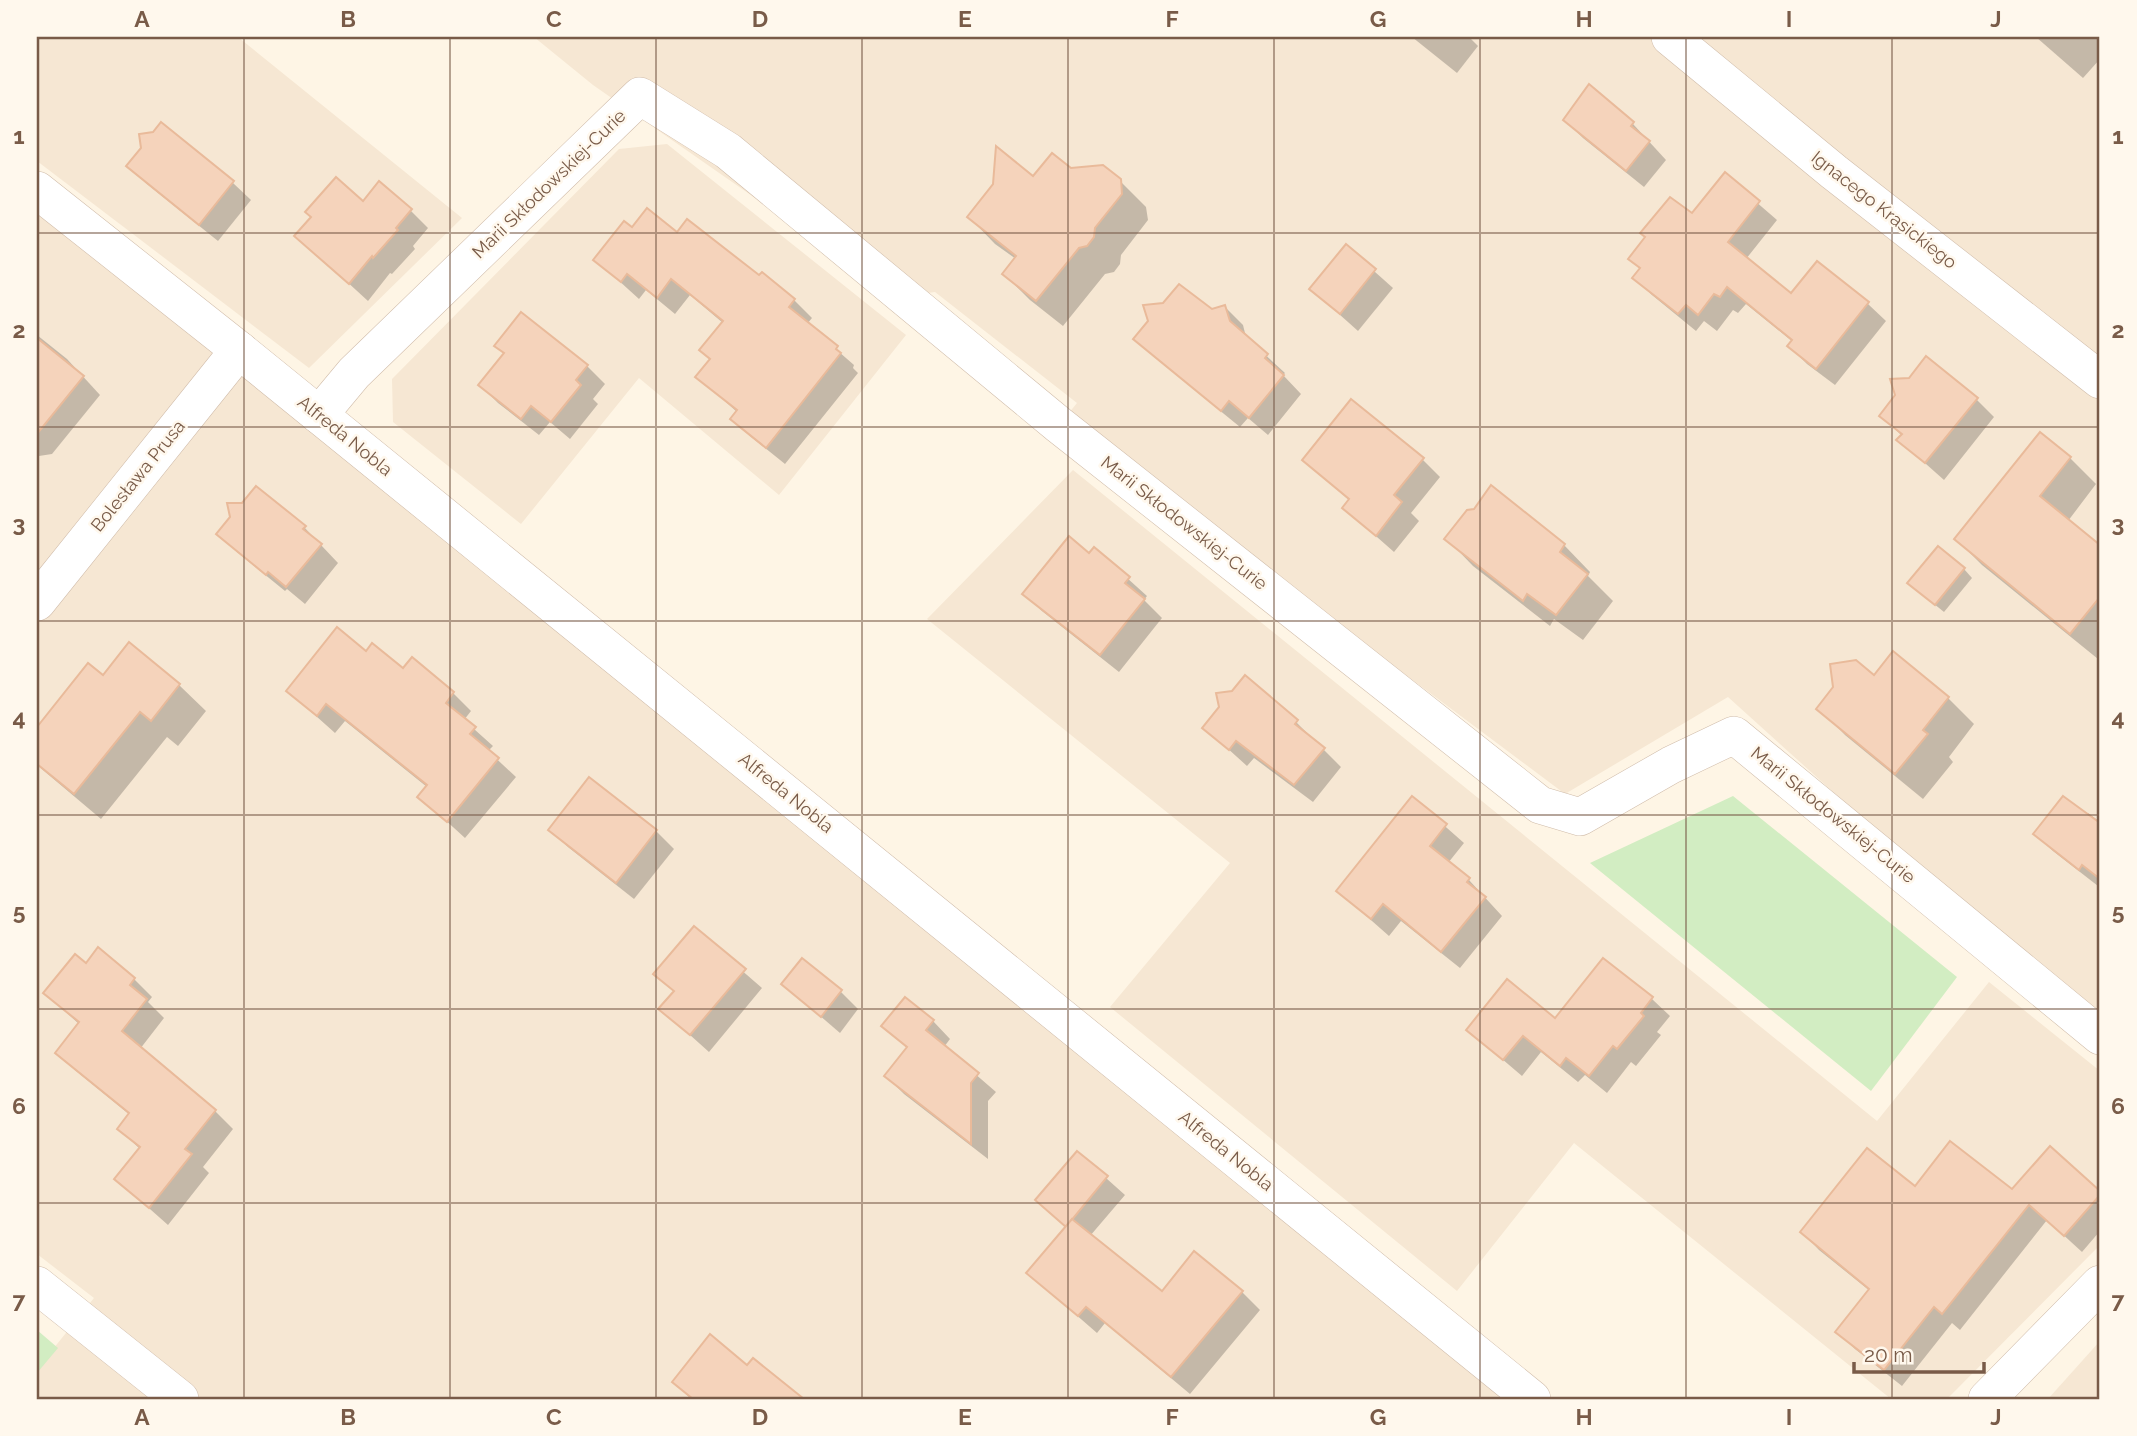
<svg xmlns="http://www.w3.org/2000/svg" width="2137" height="1436" font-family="Raleway,sans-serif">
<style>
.residential{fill:#f6e7d3}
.green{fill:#d2edc2}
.shadow{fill:#0003}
.building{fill:#f5d3bb;stroke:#e9ba9a;stroke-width:2}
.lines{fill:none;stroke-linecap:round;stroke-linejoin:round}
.street-casing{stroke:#d0bcaa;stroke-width:38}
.street{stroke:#fff;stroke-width:37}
.grid{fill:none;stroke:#795b48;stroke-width:2;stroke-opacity:0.55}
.labels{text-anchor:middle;stroke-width:5;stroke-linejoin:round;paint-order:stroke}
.street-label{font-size:18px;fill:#795b48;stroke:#fff8ed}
.neatline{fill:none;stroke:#795b48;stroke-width:2.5}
.grid-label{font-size:23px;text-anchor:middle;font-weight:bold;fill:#795b48}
</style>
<rect width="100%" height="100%" fill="#fef5e5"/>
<g class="residential">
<path d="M37,37H238L462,218L309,368L37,161Z"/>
<path d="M534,37H1657L2100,382V1033L1728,697L1565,794L1116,458L1059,425L1077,403L935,292L897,297L593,85Z"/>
<path d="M1690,37H2100V368Z"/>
<path d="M667,144L906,335L779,495L639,378L521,524L393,422L392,379L619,149Z"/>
<path d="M37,205L1528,1399H37V1369L94,1298L37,1254Z"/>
<path d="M1073,470L1877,1121L1989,982L2100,1071V1245L1947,1399H1891L1574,1143L1457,1291L1110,1007L1230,863L927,619Z"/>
<path d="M2100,1341V1399H2048Z"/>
</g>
<g class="green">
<path d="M1733,796L1957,977L1871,1091L1590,863Z"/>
<path d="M37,1330L58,1348L37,1373Z"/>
</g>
<g class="shadow">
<path d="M1412,37H1469L1478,46L1457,73Z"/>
<path d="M2036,37H2100V59L2083,78Z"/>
<path d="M1590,87L1633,124L1666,160L1644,187L1583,138L1565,120Z"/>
<path d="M162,125L233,183L251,200L218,241L147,184L129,166Z"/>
<path d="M1725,175L1777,220L1746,259L1791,296L1817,263L1868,304L1886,321L1835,385L1807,364L1789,346L1793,342L1746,304L1738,313L1733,310L1717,331L1704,321L1696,331L1652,295L1634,278L1641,270L1630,258L1692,216Z"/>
<path d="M1034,179L1119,180L1146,207L1148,220L1121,255L1120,264L1114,272L1105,274L1063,326L1030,300L1004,274L1016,259L995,244L969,217Z"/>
<path d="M363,203L411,211L428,228L413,246L415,249L392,274L390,273L368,301L297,236L313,217Z"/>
<path d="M632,230L677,234L759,278L794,300L812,318L807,324L854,365L853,368L858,373L785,464L750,436L732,419L737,412L698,377L711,360L701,350L723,323L690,295L675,314L646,290L639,299L596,260Z"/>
<path d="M1346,246L1393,288L1358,331L1311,289Z"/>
<path d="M1225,307L1243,325L1246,337L1285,373L1283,375L1301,394L1268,435L1248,418L1240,427L1153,356L1136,338Z"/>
<path d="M521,314L587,366L605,384L593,399L598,404L570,439L550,422L539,435L498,403L480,385L505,355L496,346Z"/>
<path d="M37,335L67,359L100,395L52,454L39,456L37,454Z"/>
<path d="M1897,395L1976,399L1994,417L1944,480L1899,440L1902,436L1881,415Z"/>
<path d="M2040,434L2070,458L2096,484L2068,521L2100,547V656L2098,659L1982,565L1956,539Z"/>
<path d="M1422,459L1440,477L1411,513L1419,521L1394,552L1344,508L1350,501L1304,460Z"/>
<path d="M304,527L338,563L305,604L287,589L285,591L237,552L219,534Z"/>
<path d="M1447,539L1564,545L1590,572L1588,576L1613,601L1583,640L1554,619L1550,626L1473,566Z"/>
<path d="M1095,549L1147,596L1144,600L1162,618L1119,672L1042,611L1025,594L1090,555Z"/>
<path d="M1964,569L1972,578L1944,612L1918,591Z"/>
<path d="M130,645L179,685L206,711L178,746L167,737L101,819L37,765V730L88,666L103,678Z"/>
<path d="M366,653L453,693L471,711L464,720L493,746L488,751L516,777L465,838L420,797L427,787L345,721L335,733L288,691Z"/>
<path d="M1893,654L1948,698L1974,724L1949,757L1953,762L1923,799L1845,735L1819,708L1874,677Z"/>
<path d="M1296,722L1341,767L1313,802L1254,758L1247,766L1205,728Z"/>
<path d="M1413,798L1464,843L1448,863L1469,880L1502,916L1460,968L1401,921L1389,936L1338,891Z"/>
<path d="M2088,813L2100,822V882L2098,886L2053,851L2035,834Z"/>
<path d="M550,830L656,831L674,849L634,899L568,847Z"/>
<path d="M694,929L762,988L709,1052L661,1009L675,993L655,974Z"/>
<path d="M1603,961L1652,999L1670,1016L1657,1032L1661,1035L1636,1066L1631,1062L1607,1093L1585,1075L1578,1082L1541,1052L1522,1076L1468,1030L1556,1021Z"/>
<path d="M86,965L134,979L152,997L148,1002L164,1018L140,1049L215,1111L233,1129L203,1167L209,1173L168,1225L116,1179L140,1149L119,1129L130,1115L75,1070L57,1053L79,1024L45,993Z"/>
<path d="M783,984L840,991L858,1009L840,1033Z"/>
<path d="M933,1021L950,1039L944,1047L996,1092L988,1101V1159L904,1094L886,1076L908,1049L883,1026Z"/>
<path d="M2051,1148L2100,1193V1231L2082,1252L2047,1220L1960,1330L1952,1323L1902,1386L1855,1349L1838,1332L1870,1291L1819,1250L1802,1232L1915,1189L2012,1192Z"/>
<path d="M1078,1153L1125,1195L1090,1236L1162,1294L1242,1292L1260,1310L1190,1394L1105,1323L1097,1333L1028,1273L1067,1228L1037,1200Z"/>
<path d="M748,1367L800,1399H691L674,1382Z"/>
</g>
<g class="building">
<path d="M1589,84L1634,122L1631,126L1650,141L1626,171L1563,120Z"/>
<path d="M161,122L234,181L199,225L126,166L141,148L139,134L153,132Z"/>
<path d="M996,146L1033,176L1052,153L1071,168L1103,165L1121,179L1122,194L1095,228L1094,237L1087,246L1079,248L1036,301L1002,274L1016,256L967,217L993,184Z"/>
<path d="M1725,172L1760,201L1728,242L1791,293L1817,261L1869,302L1816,369L1787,346L1792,340L1727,287L1720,297L1714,294L1698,315L1686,305L1678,314L1632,278L1640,268L1628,259L1645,237L1640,233L1670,197L1692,213Z"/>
<path d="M336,177L363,201L379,181L412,209L396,228L398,230L373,258L372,256L349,284L294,236L311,217L305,212Z"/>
<path d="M647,208L677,232L687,219L759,275L762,272L795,299L789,307L838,346L836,349L841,353L766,448L730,419L737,410L695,377L710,359L699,350L723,321L671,279L657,298L627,274L621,282L593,260L624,221L632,227Z"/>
<path d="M1346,244L1376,269L1340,314L1309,289Z"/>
<path d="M1179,284L1212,309L1225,305L1230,321L1268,354L1265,358L1284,375L1249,418L1229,401L1221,411L1133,339L1148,321L1143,305L1163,303Z"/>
<path d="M521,312L588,365L576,380L581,385L551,422L531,406L521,419L478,385L504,353L494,346Z"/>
<path d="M37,338L84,376L37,434Z"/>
<path d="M1926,356L1978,398L1925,463L1896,440L1902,434L1879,416L1895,395L1890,379L1909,378Z"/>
<path d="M1351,399L1424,458L1394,495L1402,502L1376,536L1342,508L1349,499L1302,460Z"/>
<path d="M2040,432L2071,457L2040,496L2100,545V597L2070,634L1954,539Z"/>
<path d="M1491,485L1565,544L1560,552L1588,574L1556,615L1527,594L1523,601L1444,539L1467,510L1474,509Z"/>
<path d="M256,486L306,526L303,529L322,544L286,587L268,572L266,575L216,534L230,517L227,503H242Z"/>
<path d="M1069,536L1089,553L1094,547L1130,577L1125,583L1145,599L1100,655L1022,594Z"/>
<path d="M1938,546L1965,568L1935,605L1907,583Z"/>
<path d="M337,627L366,651L372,643L403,668L412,657L454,692L446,703L476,727L470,734L499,758L447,822L417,797L427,785L326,704L317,716L286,691Z"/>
<path d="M129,642L180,684L151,721L140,712L74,794L37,764V727L88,663L103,675Z"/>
<path d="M1893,651L1949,697L1923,730L1928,734L1895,774L1816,709L1833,687L1830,664L1856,660L1874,675Z"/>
<path d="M1245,675L1298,720L1295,724L1325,748L1294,785L1236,741L1229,750L1202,728L1219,707L1216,693L1232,691Z"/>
<path d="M589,777L657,830L616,883L548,830Z"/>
<path d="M1412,796L1447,824L1430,846L1470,878L1467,882L1486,897L1441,952L1383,904L1371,919L1336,891Z"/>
<path d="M2063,796L2100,823V879L2082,865L2079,870L2033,834Z"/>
<path d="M694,926L746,969L690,1035L658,1009L674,991L653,974Z"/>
<path d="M98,947L135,978L130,985L147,999L122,1031L216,1110L185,1149L192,1154L149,1208L114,1179L140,1147L117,1129L129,1113L55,1053L79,1022L43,993L75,954L86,963Z"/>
<path d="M802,958L842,990L821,1017L781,984Z"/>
<path d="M1603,958L1653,997L1641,1013L1644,1016L1617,1049L1613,1046L1589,1076L1566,1058L1560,1066L1523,1036L1503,1060L1466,1030L1507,979L1555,1018Z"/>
<path d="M905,997L934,1020L926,1030L979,1073L971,1083V1144L884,1076L907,1047L881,1026Z"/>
<path d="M1950,1141L2012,1189L2050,1146L2100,1191V1195L2064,1236L2029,1205L1942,1314L1934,1307L1884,1370L1835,1332L1869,1289L1800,1232L1867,1148L1915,1186Z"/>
<path d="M1077,1151L1108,1176L1066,1227L1035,1200Z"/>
<path d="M1072,1219L1162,1291L1194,1251L1243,1291L1171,1377L1086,1307L1078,1316L1026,1273Z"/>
<path d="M710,1334L747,1365L753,1358L804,1399H693L672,1382Z"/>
</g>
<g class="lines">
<defs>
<g id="street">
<path d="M1670,37L1834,172L2100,380"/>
<path d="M37,190L239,350L1532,1399"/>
<path d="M319,415L354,373L640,96L728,151L1059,425L1540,805L1580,817L1671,765L1734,735L2100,1036"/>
<path d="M37,602L239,350"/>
<path d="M37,1285L180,1399"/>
<path d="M1987,1399L2100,1284"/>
</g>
</defs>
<use href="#street" class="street-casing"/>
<use href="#street" class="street"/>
</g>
<path class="grid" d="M244,37V1399M450,37V1399M656,37V1399M862,37V1399M1068,37V1399M1274,37V1399M1480,37V1399M1686,37V1399M1892,37V1399M37,233H2100M37,427H2100M37,621H2100M37,815H2100M37,1009H2100M37,1203H2100"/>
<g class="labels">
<g class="street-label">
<text transform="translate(549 184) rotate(-44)" y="6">Marii Skłodowskiej-Curie</text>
<text transform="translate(1884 210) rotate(38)" y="6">Ignacego Krasickiego</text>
<text transform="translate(345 436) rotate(39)" y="6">Alfreda Nobla</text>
<text transform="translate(138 476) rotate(-51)" y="6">Bolesława Prusa</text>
<text transform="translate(1184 523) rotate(38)" y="6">Marii Skłodowskiej-Curie</text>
<text transform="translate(786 793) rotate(39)" y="6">Alfreda Nobla</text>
<text transform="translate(1833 815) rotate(39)" y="6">Marii Skłodowskiej-Curie</text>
<text transform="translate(1226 1151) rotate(39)" y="6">Alfreda Nobla</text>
</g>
</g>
<rect width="2137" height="1436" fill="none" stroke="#fff8ed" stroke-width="77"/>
<path d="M1854 1362v10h130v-10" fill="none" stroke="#795b48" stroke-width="3.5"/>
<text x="1864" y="1362" font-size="21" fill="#795b48" stroke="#fff8ed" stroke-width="5" paint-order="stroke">20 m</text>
<rect x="38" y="38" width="2060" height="1360" class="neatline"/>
<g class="grid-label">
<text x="142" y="27">A</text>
<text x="348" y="27">B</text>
<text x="554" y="27">C</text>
<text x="760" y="27">D</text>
<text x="965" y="27">E</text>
<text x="1172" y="27">F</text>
<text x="1378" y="27">G</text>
<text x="1584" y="27">H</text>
<text x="1789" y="27">I</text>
<text x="1996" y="27">J</text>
<text x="19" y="144">1</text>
<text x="2118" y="144">1</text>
<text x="19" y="338">2</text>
<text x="2118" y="338">2</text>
<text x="19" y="532">3</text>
<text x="2118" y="532">3</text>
<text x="19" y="726">4</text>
<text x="2118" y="726">4</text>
<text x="19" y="920">5</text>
<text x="2118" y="920">5</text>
<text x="19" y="1114">6</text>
<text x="2118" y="1114">6</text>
<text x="19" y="1308">7</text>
<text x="2118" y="1308">7</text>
<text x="142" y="1425">A</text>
<text x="348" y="1425">B</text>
<text x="554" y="1425">C</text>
<text x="760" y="1425">D</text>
<text x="965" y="1425">E</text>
<text x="1172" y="1425">F</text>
<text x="1378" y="1425">G</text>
<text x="1584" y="1425">H</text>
<text x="1789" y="1425">I</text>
<text x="1996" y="1425">J</text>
</g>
</svg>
